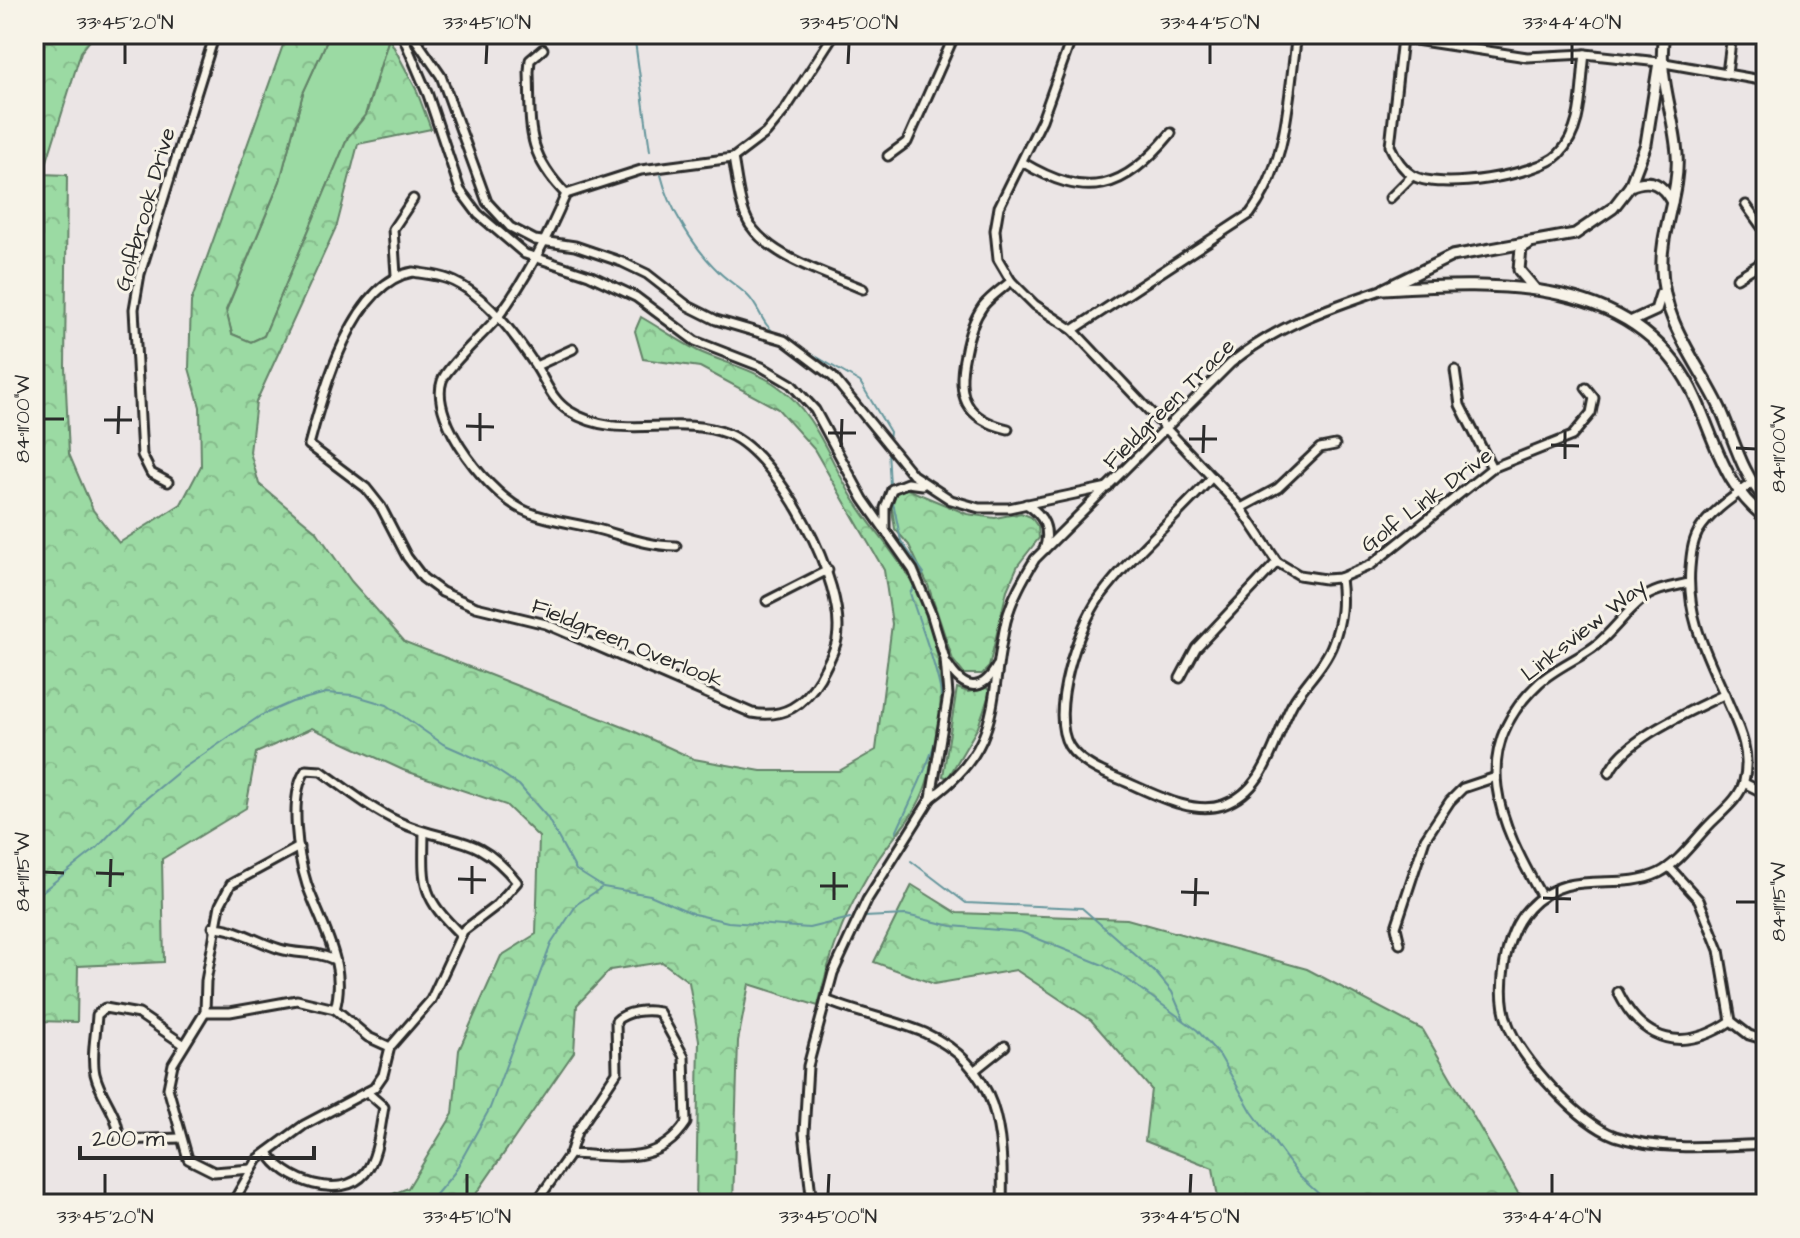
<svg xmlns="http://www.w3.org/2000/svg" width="1800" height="1238" font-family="'Architects Daughter',sans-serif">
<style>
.grass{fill:#9bdaa3;stroke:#638267;stroke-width:2}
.forest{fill:url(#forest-crowns);stroke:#638267;stroke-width:2}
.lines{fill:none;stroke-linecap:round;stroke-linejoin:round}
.stream{stroke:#65969c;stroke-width:2}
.minor-casing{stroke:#2b2b2b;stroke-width:13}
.tertiary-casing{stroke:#2b2b2b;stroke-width:15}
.minor{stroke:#f7f3e8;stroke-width:7}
.tertiary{stroke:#f7f3e8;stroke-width:9}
.ticks{fill:none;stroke:#2b2b2b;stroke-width:3}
.labels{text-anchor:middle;stroke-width:6;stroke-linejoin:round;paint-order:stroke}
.street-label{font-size:22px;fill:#2b2b2b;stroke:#f7f3e8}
.neatline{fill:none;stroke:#2b2b2b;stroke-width:3}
.ticks-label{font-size:20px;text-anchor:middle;fill:#2b2b2b}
</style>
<defs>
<pattern id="forest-crowns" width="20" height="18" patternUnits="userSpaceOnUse" patternTransform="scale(2)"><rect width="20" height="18" fill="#9bdaa3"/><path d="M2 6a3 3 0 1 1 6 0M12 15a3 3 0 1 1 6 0" fill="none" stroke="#86bb8c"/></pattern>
</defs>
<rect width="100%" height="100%" fill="#ebe5e5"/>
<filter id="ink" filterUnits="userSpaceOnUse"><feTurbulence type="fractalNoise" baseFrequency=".0125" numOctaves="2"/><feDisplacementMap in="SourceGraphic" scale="16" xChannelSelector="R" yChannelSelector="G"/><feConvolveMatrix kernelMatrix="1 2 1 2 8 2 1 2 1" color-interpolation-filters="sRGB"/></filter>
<g filter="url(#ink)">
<path class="grass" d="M330,34H387L389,38L365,115L348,137L264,336L251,342L232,334L226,311L280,181L303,93Z"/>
<g class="forest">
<path d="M34,34H95L81,52L43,174L67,175L65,367L69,454L93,510L119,543L181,504L201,466L200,407L189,368L191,302L287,34H330L303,93L280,181L226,310L232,334L251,342L264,336L348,137L366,115L389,38L416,89L431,129L358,144L337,225L256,402L250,452L259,484L317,532L351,581L405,642L631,730L694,759L761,771H839L876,750L892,624L884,570L814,449L778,409L700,367L643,359L635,331L641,317C660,328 679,341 698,351C724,363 753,369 776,385C813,409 829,458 851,495C868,524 893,550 910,579C946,642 949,718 926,785C916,816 894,835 877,861C847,905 829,955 818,1006L749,984L738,1041L733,1204H696L699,1040L689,982L662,962L610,970L577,1005L574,1052L469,1204H368L408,1188L453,1114L459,1050L501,956L536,934L539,837L506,805L403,770L312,728L256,753L246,808L162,859L164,962L78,966L77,1022L34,1021V638L40,632L42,176L34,175Z"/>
<path d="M907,489L967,514L995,518L1021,513L1031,517L1038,527L1039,538L1018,565L1007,590L989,667L982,674H964L953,660L928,585L909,545L895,529L891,503L897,492Z"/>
<path d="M957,688L968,692L987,688L990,692L978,727L948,778L943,776Z"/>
<path d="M912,885L957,913L1127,919L1307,969L1423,1030L1518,1193L1538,1204H1219L1213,1168L1145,1141L1151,1089L1091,1020L1016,970L934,984L874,962Z"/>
</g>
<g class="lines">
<g class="stream">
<path d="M634,34L650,151"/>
<path d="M661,175C669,208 694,248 719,272C728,281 739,287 748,296C761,309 761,325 778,335"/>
<path d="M798,346L860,382L890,432L889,440"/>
<path d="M888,450L890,486"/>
<path d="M892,497L901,541L924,573L921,578"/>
<path d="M896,833C912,796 948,733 941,693C935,660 920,625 910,593L915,585"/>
<path d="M911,861L966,903L1082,908L1157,974L1172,992L1184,1020"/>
<path d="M34,898L97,848L137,806L182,769L260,716L292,702L326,693L353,695L387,705L443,744L484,762L519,785L547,817L576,870L603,887L650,895L694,914L728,922L809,928L850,918"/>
<path d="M864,917L906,915L952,926L1021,932L1103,965L1124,977L1197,1030L1220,1056L1252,1112L1299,1176L1330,1204"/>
<path d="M428,1204L454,1173L490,1108L551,944L577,904L601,888"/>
</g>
<defs>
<g id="minor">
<path d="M402,34L428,95L460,190L478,214L525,254L589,275L636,297L695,341L762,367L791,384L815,410L863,499L913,570L931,613L945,659L948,695L931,798L867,900L833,973L808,1066L804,1133L812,1204"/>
<path d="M412,34L441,76L487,202L510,227L535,240L575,246L622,262L647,274L688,306L716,320L784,340L833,377L913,475L951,500L979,508H1009L1108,487"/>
<path d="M1073,34L1042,120L999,207L995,230L998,259L1011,281L1035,305L1073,330L1241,508L1277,562L1299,575L1325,579L1340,578L1371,565L1492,468L1572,436L1591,413L1594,398L1586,388"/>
<path d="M1330,34L1402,38L1527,57L1585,54L1659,62L1766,81"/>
<path d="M1402,38L1390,146C1395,157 1401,168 1412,175C1437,192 1539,175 1559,154C1584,128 1580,88 1585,54"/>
<path d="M543,49L530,60L529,72C531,127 525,152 566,194"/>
<path d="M1727,73L1732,34"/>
<path d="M888,156L907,142L955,34"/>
<path d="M733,158C737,178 739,207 750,225C772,258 828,274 863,289"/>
<path d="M1022,162C1087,201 1123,191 1171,133"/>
<path d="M1390,198L1412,176"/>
<path d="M1746,205L1766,233"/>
<path d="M413,272C424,274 438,275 448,279C485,293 516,336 537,368C547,384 552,400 569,411C620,443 675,413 728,434C779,455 847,584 837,639C835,652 826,666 820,678C804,705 784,719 752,713L546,624L476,607L442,592L423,578L407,557L381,507L366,488L309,445C323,393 352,282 413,272Z"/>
<path d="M396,275L393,229L413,199"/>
<path d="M1737,278L1766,260"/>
<path d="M1073,330L1250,214C1289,162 1288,96 1297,34"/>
<path d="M536,366L573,349"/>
<path d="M1455,370L1460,405L1492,468"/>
<path d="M1008,429C965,419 956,396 965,354C968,337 973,320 983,306C990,297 1002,289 1011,281"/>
<path d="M1212,477C1177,517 1131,555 1100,597C1078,627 1049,712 1069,746C1079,762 1103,773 1119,779C1149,791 1190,816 1223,805C1268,789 1273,739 1293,703C1305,683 1325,665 1333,643C1342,620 1343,601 1340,578"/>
<path d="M168,482L151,473L142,455L134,309L140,274L215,34"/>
<path d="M1751,484C1733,497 1709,513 1698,532C1692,543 1691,556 1690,568C1686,620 1709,658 1729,705C1740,730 1751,753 1744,781C1741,797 1723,811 1711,823C1695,839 1679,863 1659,873C1617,893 1568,865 1528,909C1504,934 1496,992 1508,1024C1520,1059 1580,1124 1615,1136C1661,1152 1718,1146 1766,1144"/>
<path d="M1026,504C1044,515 1051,529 1044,550"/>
<path d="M1241,508L1278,488L1320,448L1335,445"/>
<path d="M885,528V508L892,489L907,483L922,485"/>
<path d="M676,546C646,546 622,535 593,528C572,523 548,520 528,512C492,499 429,420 442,381C446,367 486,332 498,317C527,278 547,238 566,194L641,170L733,158L766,133L785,110L834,34"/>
<path d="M767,601L828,570"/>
<path d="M948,665C963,689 981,695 997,666"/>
<path d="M1180,678L1196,648L1277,562"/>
<path d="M1609,773C1625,738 1691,711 1725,694"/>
<path d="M1744,783L1766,794"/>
<path d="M931,798C1005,744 988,698 1006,621C1012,598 1023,579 1035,559L1231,363C1276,326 1328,308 1384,289"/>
<path d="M424,832C423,886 421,896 461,935"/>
<path d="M1669,867L1699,900L1719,950L1731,1021L1749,1035L1766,1040"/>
<path d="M1542,897C1499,822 1466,751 1539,683C1555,668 1578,659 1595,646C1614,631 1628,608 1648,595C1660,588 1676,586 1689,583"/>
<path d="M213,927C237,928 257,942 280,949C300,955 313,950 335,960"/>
<path d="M1400,944L1396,927L1425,839L1450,801L1463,788L1493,778"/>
<path d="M1618,992C1643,1043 1684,1053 1731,1021"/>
<path d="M826,1000C858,1014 893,1019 925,1033C999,1067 1004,1132 1002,1204"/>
<path d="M205,1012H230L297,1000L335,1009"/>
<path d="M975,1070L1005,1046"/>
<path d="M181,1138L119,1140C119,1113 101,1099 95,1074C91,1056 96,1034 97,1015L105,1008L139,1014L183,1044"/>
<path d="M268,1152C283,1181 342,1201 365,1173C378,1158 380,1127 384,1107L367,1092"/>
<path d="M251,1169L214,1172L188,1159L168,1088L173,1064L205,1012L206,981L220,905L231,884L299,847"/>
<path d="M232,1204L258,1159L304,1125L374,1088L383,1075L390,1047L368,1037L335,1009C348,965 321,924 307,885C298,857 288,795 306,770L321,771C346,789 371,809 399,822C451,846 475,830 517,882L497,905L463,931L431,1000L390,1047"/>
<path d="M535,1204L570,1154L577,1132L617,1072L616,1021C626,1011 646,1009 659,1012L684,1057L686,1123C657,1167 616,1155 570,1154"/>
</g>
<g id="tertiary">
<path d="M1664,34C1657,75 1674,113 1677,154C1680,193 1660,230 1662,269C1663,323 1698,362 1720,408C1735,441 1741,473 1766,500"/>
<path d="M1630,186C1651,177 1662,184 1672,202"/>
<path d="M1528,244L1521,248L1519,270L1534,288"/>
<path d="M1386,288L1452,256L1575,234L1613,208L1630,186L1646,144L1659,62"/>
<path d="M1384,289C1497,282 1641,275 1696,399C1716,443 1725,488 1766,518"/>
<path d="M1632,321L1656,310L1661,294"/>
</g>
</defs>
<use href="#minor" class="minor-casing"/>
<use href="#tertiary" class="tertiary-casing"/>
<use href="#minor" class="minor"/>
<use href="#tertiary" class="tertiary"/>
</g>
</g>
<path class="ticks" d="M125,64V44M486,64L487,44M848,64L849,44M1210,64V44M1572,64V44M44,419H64M104,420H132M466,426L494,427M828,433H856M118,434L119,406M1189,439H1217M480,441V413M1551,445L1579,446M841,447L842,419M1736,448L1756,449M1203,453L1204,425M1565,459V431M44,872L64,873M96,873L124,874M458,879L486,880M820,886H848M110,887L111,859M1181,892L1209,893M472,894V866M1543,898L1571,899M834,900V872M1736,902H1756M1195,906L1196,878M1557,913V885M105,1194V1174M467,1194V1174M828,1194L829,1174M1190,1194L1191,1174M1552,1194V1174"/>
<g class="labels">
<g class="street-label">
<text transform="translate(144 209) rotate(-74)" y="8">Golfbrook Drive</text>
<text transform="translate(1168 403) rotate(-45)" y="8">Fieldgreen Trace</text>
<text transform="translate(1426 499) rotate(-37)" y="8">Golf Link Drive</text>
<text transform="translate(1583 629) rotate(-38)" y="8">Linksview Way</text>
<text transform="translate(628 642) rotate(22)" y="8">Fieldgreen Overlook</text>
</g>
</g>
<rect width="1800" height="1238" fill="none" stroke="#f7f3e8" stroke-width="88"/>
<path d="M80 1146v12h234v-12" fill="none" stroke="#2b2b2b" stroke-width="4"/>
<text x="92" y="1146" font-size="24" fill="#2b2b2b" stroke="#f7f3e8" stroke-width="6" paint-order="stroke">200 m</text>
<rect x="44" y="44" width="1712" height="1150" class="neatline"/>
<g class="ticks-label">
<text x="125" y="29">33°45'20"N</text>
<text x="487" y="29">33°45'10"N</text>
<text x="849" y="29">33°45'00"N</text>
<text x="1210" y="29">33°44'50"N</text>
<text x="1572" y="29">33°44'40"N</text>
<text transform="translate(22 419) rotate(-90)" y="7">84°11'00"W</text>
<text transform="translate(1778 449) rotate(-90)" y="7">84°11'00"W</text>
<text transform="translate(22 872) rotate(-90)" y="7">84°11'15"W</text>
<text transform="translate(1778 902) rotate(-90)" y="7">84°11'15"W</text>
<text x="105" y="1223">33°45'20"N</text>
<text x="467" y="1223">33°45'10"N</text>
<text x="828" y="1223">33°45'00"N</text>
<text x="1190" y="1223">33°44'50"N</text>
<text x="1552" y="1223">33°44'40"N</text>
</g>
</svg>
